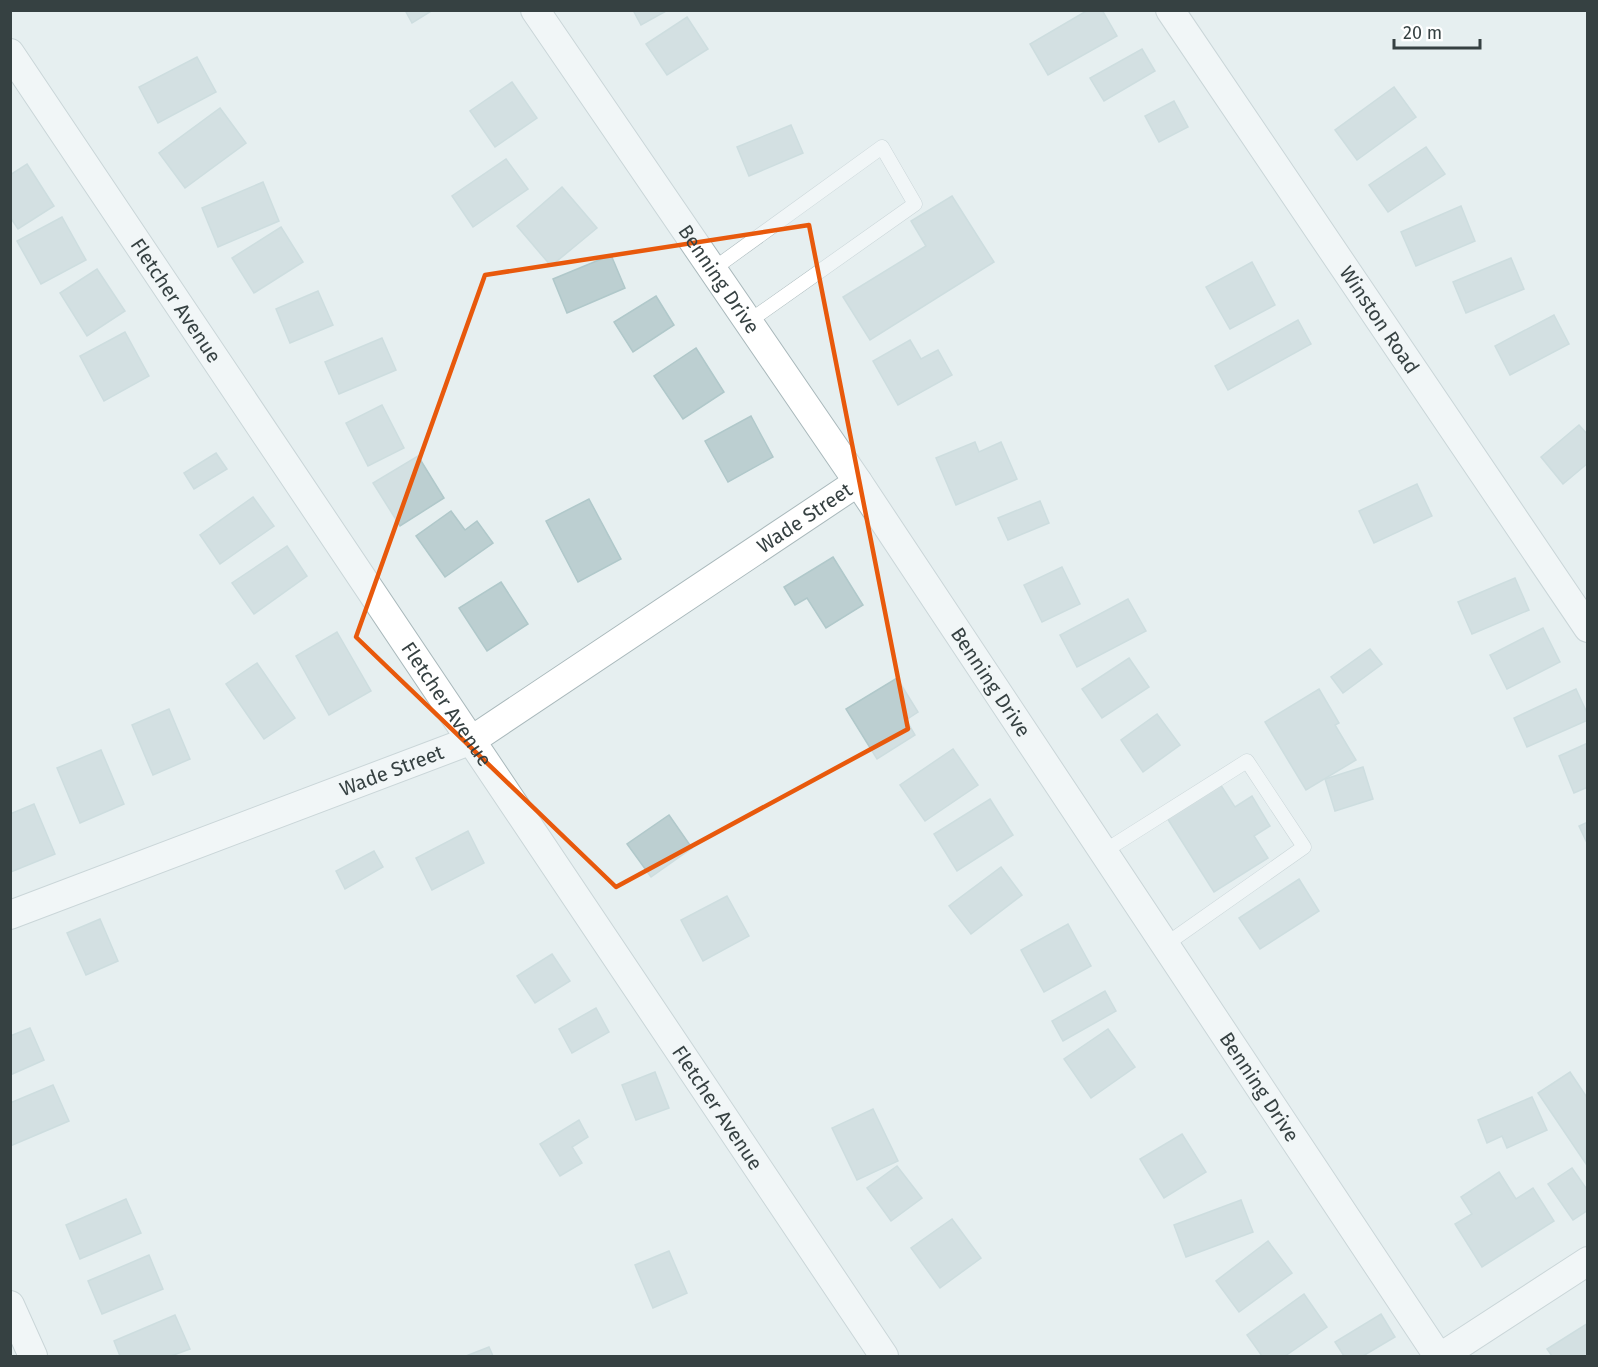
<svg xmlns="http://www.w3.org/2000/svg" width="1598" height="1367" font-family="'Fira Sans',sans-serif">
<style>
.building{fill:#bccfd1;stroke:#b0c8ca;stroke-width:1.5}
.lines{fill:none;stroke-linecap:round;stroke-linejoin:round}
.service-casing{stroke:#a9b8bb;stroke-width:15}
.minor-casing{stroke:#a9b8bb;stroke-width:30}
.service{stroke:#fff;stroke-width:14}
.minor{stroke:#fff;stroke-width:28}
.marked{fill:none;stroke:#e8590c;stroke-width:4.5;stroke-linejoin:round}
.labels{text-anchor:middle;stroke-width:5;stroke-linejoin:round;paint-order:stroke}
.street-label{font-size:20px;fill:#364142;stroke:#fff}
</style>
<rect width="100%" height="100%" fill="#e6eff0"/>
<g class="building">
<path d="M405,10H433L412,23Z"/>
<path d="M633,10H668L641,25Z"/>
<path d="M1088,10H1102L1117,36L1048,75L1030,44Z"/>
<path d="M687,17L708,49L667,75L646,44Z"/>
<path d="M1142,49L1155,71L1104,101L1090,78Z"/>
<path d="M197,57L216,92L158,123L139,87Z"/>
<path d="M512,82L537,118L495,147L470,111Z"/>
<path d="M1394,87L1416,117L1357,160L1335,130Z"/>
<path d="M1174,101L1188,127L1159,142L1145,116Z"/>
<path d="M220,108L246,143L185,188L159,153Z"/>
<path d="M791,125L803,153L749,176L737,147Z"/>
<path d="M1426,147L1445,174L1388,212L1369,185Z"/>
<path d="M506,159L528,189L473,227L452,196Z"/>
<path d="M27,164L54,206L18,229L10,217V175Z"/>
<path d="M263,182L279,221L218,247L202,208Z"/>
<path d="M562,187L597,228L551,266L517,226Z"/>
<path d="M952,196L994,262L870,340L843,297L926,246L911,221Z"/>
<path d="M1461,206L1475,241L1416,266L1401,232Z"/>
<path d="M62,217L86,260L41,284L17,241Z"/>
<path d="M281,227L303,262L254,293L232,258Z"/>
<path d="M611,255L625,288L567,313L553,279Z"/>
<path d="M1511,258L1524,289L1466,313L1453,282Z"/>
<path d="M1252,262L1275,305L1230,329L1206,287Z"/>
<path d="M97,269L125,311L87,336L60,293Z"/>
<path d="M318,291L333,325L290,343L276,309Z"/>
<path d="M656,296L674,325L633,352L614,322Z"/>
<path d="M1554,315L1569,344L1510,375L1495,346Z"/>
<path d="M1298,320L1311,344L1228,390L1215,366Z"/>
<path d="M125,332L149,376L104,401L80,356Z"/>
<path d="M382,338L396,370L339,394L325,362Z"/>
<path d="M910,340L921,359L938,350L952,375L898,405L873,361Z"/>
<path d="M696,348L724,392L683,419L654,376Z"/>
<path d="M382,405L404,448L368,466L346,423Z"/>
<path d="M751,416L773,457L728,482L705,441Z"/>
<path d="M1579,425L1588,435V463L1563,484L1541,457Z"/>
<path d="M975,442L979,452L1001,442L1017,479L956,505L936,458Z"/>
<path d="M216,453L227,469L194,489L184,473Z"/>
<path d="M418,456L444,498L400,526L373,483Z"/>
<path d="M1417,484L1432,516L1374,543L1359,511Z"/>
<path d="M253,497L274,526L220,564L200,535Z"/>
<path d="M589,499L621,559L578,582L546,521Z"/>
<path d="M1040,501L1049,523L1008,540L998,518Z"/>
<path d="M451,511L465,530L477,521L493,543L445,577L416,536Z"/>
<path d="M287,546L307,576L254,614L232,583Z"/>
<path d="M833,557L863,605L826,628L807,598L795,605L784,587Z"/>
<path d="M1062,567L1080,604L1042,622L1024,585Z"/>
<path d="M1515,578L1529,610L1472,634L1458,602Z"/>
<path d="M501,582L528,624L487,651L459,608Z"/>
<path d="M1128,599L1146,631L1077,667L1060,635Z"/>
<path d="M1543,628L1560,662L1507,689L1490,655Z"/>
<path d="M337,632L371,691L329,715L296,656Z"/>
<path d="M1370,649L1382,664L1343,693L1331,677Z"/>
<path d="M1129,658L1149,687L1102,718L1082,689Z"/>
<path d="M257,663L295,718L264,739L226,684Z"/>
<path d="M897,678L918,712L906,720L915,735L877,759L846,709Z"/>
<path d="M1319,689L1339,723L1335,725L1356,760L1306,790L1265,722Z"/>
<path d="M1576,689L1588,715V720L1527,747L1514,718Z"/>
<path d="M169,709L190,759L153,775L132,725Z"/>
<path d="M1157,714L1180,745L1143,772L1121,740Z"/>
<path d="M1588,743V787L1574,793L1559,756Z"/>
<path d="M953,749L978,785L925,821L900,785Z"/>
<path d="M101,750L124,804L80,823L57,768Z"/>
<path d="M1363,767L1373,799L1335,811L1325,779Z"/>
<path d="M1220,784L1235,807L1252,796L1270,826L1254,836L1268,858L1214,892L1167,818Z"/>
<path d="M990,799L1013,835L957,871L934,834Z"/>
<path d="M34,804L55,854L11,872L10,814Z"/>
<path d="M669,815L692,848L651,877L627,844Z"/>
<path d="M1588,822V845L1579,826Z"/>
<path d="M468,831L484,863L432,890L416,858Z"/>
<path d="M374,851L383,867L345,889L336,871Z"/>
<path d="M1001,867L1022,895L971,934L949,906Z"/>
<path d="M1299,879L1319,911L1260,949L1239,918Z"/>
<path d="M727,896L749,936L703,961L681,920Z"/>
<path d="M100,919L118,961L86,975L67,933Z"/>
<path d="M1068,924L1091,966L1044,992L1021,950Z"/>
<path d="M552,954L570,981L535,1003L517,976Z"/>
<path d="M1105,991L1116,1011L1063,1041L1052,1021Z"/>
<path d="M596,1008L609,1032L572,1053L559,1029Z"/>
<path d="M30,1028L44,1060L10,1075V1036Z"/>
<path d="M1108,1029L1135,1067L1091,1098L1064,1059Z"/>
<path d="M655,1072L669,1108L636,1120L622,1085Z"/>
<path d="M1570,1072L1588,1099L1586,1164L1538,1093Z"/>
<path d="M53,1085L69,1121L10,1146V1103Z"/>
<path d="M1532,1097L1547,1130L1507,1148L1502,1136L1487,1143L1478,1120Z"/>
<path d="M873,1109L898,1161L857,1180L832,1128Z"/>
<path d="M579,1120L588,1137L572,1147L582,1163L560,1176L540,1144Z"/>
<path d="M1182,1134L1206,1172L1164,1198L1140,1159Z"/>
<path d="M897,1166L922,1198L891,1221L867,1188Z"/>
<path d="M1572,1168L1588,1191V1210L1573,1220L1548,1184Z"/>
<path d="M1499,1172L1516,1199L1533,1188L1554,1221L1482,1267L1455,1224L1472,1214L1461,1197Z"/>
<path d="M126,1199L141,1233L80,1259L66,1225Z"/>
<path d="M1241,1200L1253,1232L1186,1257L1174,1225Z"/>
<path d="M952,1219L981,1258L940,1288L911,1248Z"/>
<path d="M1268,1241L1292,1273L1239,1312L1216,1281Z"/>
<path d="M669,1251L687,1293L653,1308L635,1265Z"/>
<path d="M149,1255L163,1289L102,1314L88,1281Z"/>
<path d="M1304,1294L1327,1327L1285,1356H1262L1247,1335Z"/>
<path d="M1381,1314L1395,1337L1363,1356H1344L1335,1342Z"/>
<path d="M175,1315L190,1349L171,1356H120L114,1341Z"/>
<path d="M1588,1323V1356H1552L1547,1349Z"/>
<path d="M489,1347L493,1356H466Z"/>
</g>
<g class="lines">
<defs>
<g id="service">
<path d="M712,270L882,147L915,204L748,322"/>
<path d="M1103,852L1247,761L1304,847L1165,945"/>
</g>
<g id="minor">
<path id="s1" d="M535,10L858,482L1438,1356"/>
<path id="s2" d="M1170,10L1588,628"/>
<path id="s3" d="M10,53L884,1356"/>
<path id="s4" d="M10,915L472,740L858,482"/>
<path d="M10,1305L33,1356"/>
<path d="M1442,1356L1588,1261"/>
</g>
</defs>
<use href="#service" class="service-casing"/>
<use href="#minor" class="minor-casing"/>
<use href="#service" class="service"/>
<use href="#minor" class="minor"/>
</g>
<path d="M0 0H1598V1367H0ZM809,225L908,729L616,887L356,637L485,275Z" fill="#e6eff0" fill-opacity=".55" fill-rule="evenodd"/>
<path class="marked" d="M809,225L908,729L616,887L356,637L485,275Z"/>
<g class="labels">
<g class="street-label">
<text dy="7" stroke="none"><textPath href="#s1" startOffset="326">Benning Drive</textPath></text>
<text dy="7" stroke="none"><textPath href="#s3" startOffset="298">Fletcher Avenue</textPath></text>
<text dy="7" stroke="none"><textPath href="#s2" startOffset="374">Winston Road</textPath></text>
<text dy="7" stroke="none"><textPath href="#s4" startOffset="894">Wade Street</textPath></text>
<text dy="7" stroke="none"><textPath href="#s1" startOffset="812">Benning Drive</textPath></text>
<text dy="7" stroke="none"><textPath href="#s3" startOffset="784">Fletcher Avenue</textPath></text>
<text dy="7" stroke="none"><textPath href="#s4" startOffset="408">Wade Street</textPath></text>
<text dy="7" stroke="none"><textPath href="#s1" startOffset="1298">Benning Drive</textPath></text>
<text dy="7" stroke="none"><textPath href="#s3" startOffset="1270">Fletcher Avenue</textPath></text>
</g>
</g>
<rect width="1598" height="1367" fill="none" stroke="#364142" stroke-width="24"/>
<path d="M1394 39v9h86v-9" fill="none" stroke="#364142" stroke-width="3"/>
<text x="1403" y="39" font-size="18" fill="#364142" stroke="#ffffff" stroke-width="4.5" paint-order="stroke">20 m</text>
</svg>
